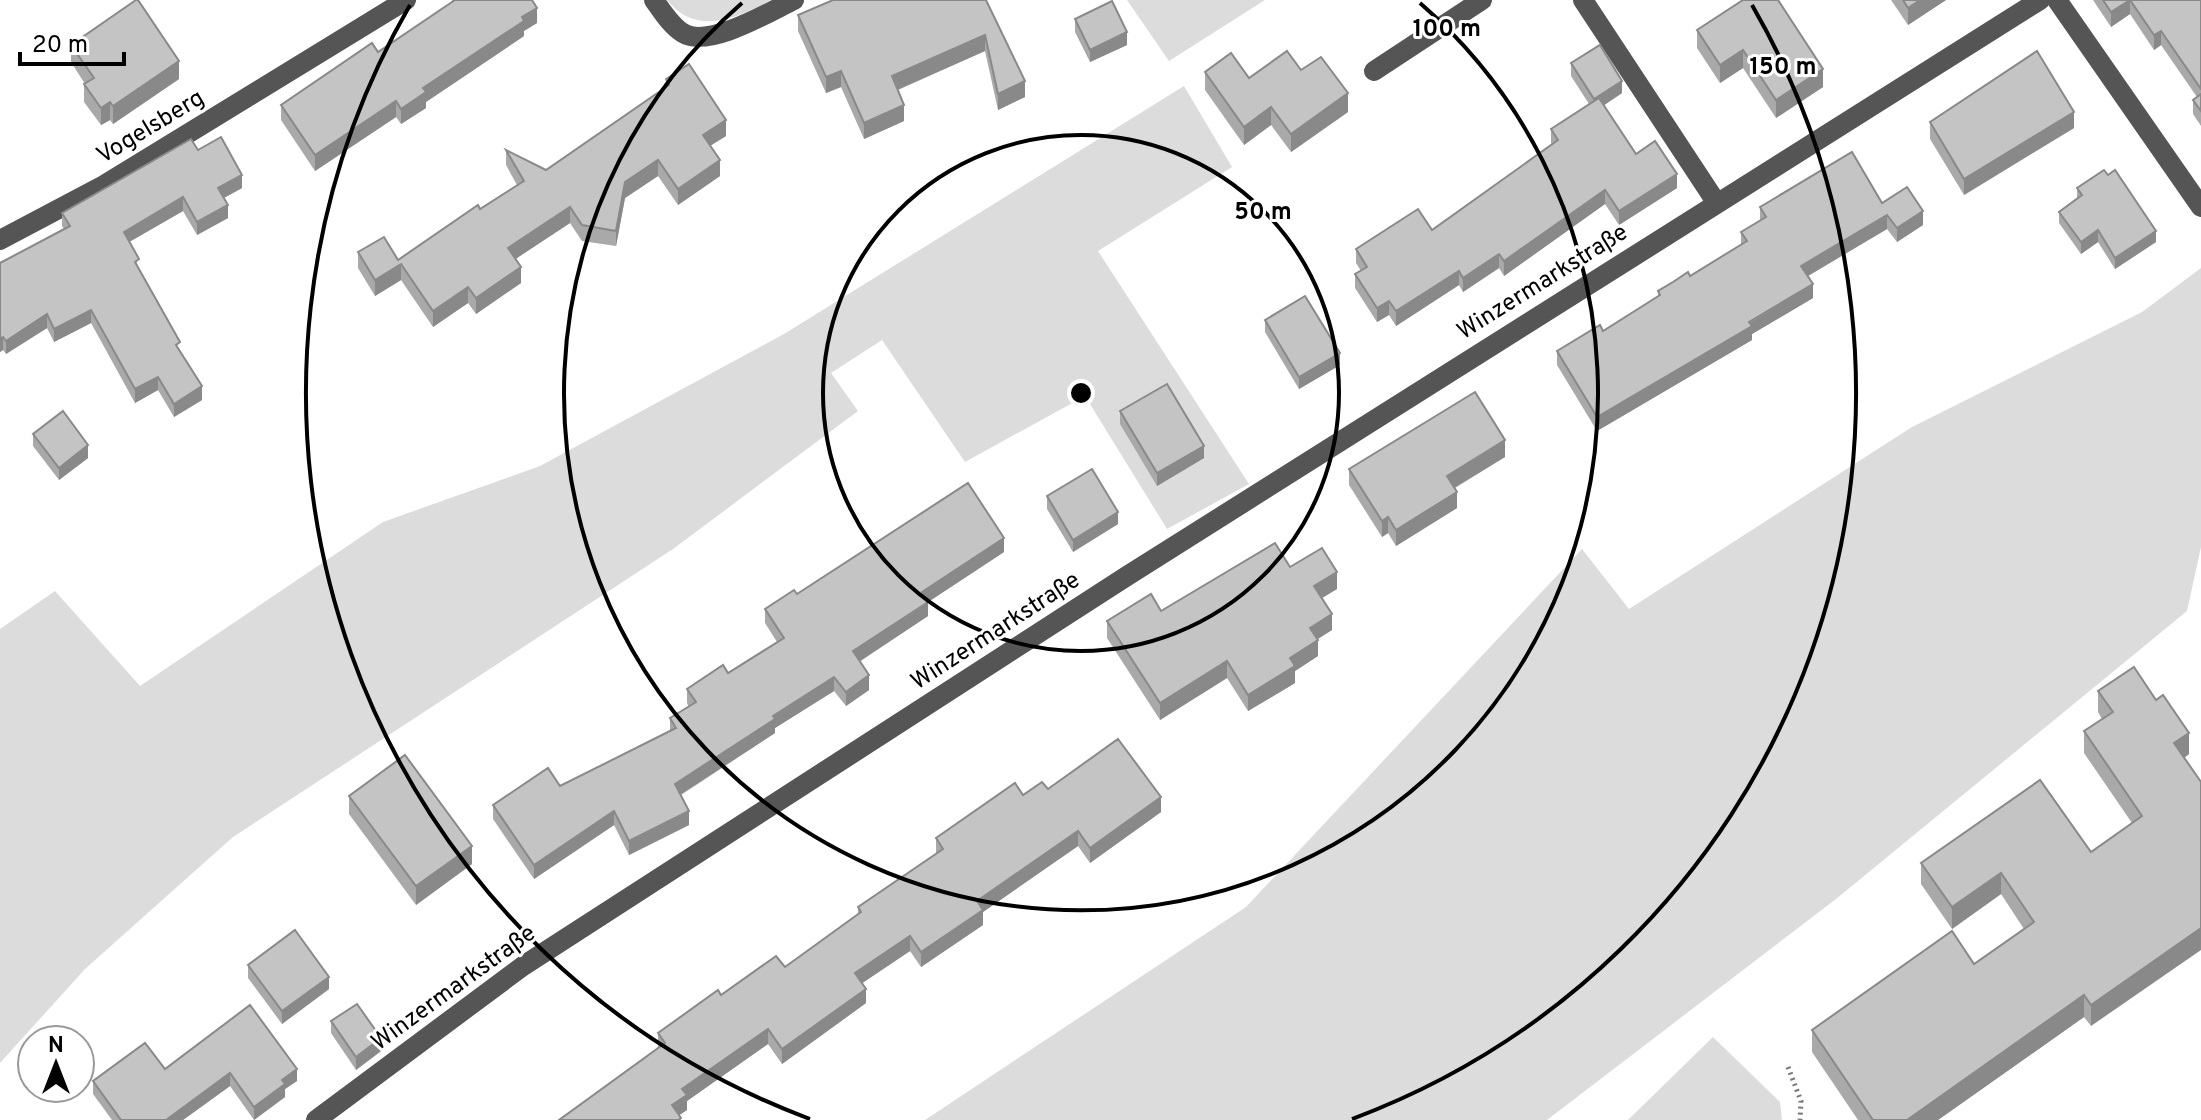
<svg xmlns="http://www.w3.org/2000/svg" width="2201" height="1120" font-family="Overpass,sans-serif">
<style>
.green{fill:#dcdcdc}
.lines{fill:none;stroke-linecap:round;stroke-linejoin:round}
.path{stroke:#777;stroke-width:5;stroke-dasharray:2 4;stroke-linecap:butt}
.minor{stroke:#555;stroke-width:20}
.wall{fill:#a9a9a9}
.shaded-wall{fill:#898989}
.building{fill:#c4c4c4;stroke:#898989;stroke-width:2}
.ring{fill:none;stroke:#000;stroke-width:4}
.labels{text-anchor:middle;stroke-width:6;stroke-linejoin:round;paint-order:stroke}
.street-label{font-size:24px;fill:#000;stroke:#fff}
.centre{fill:#000;stroke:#fff;stroke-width:4}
.ring-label{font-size:24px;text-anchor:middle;font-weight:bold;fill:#000;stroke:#fff;stroke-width:6;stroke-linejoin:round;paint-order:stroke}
</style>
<rect width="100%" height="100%" fill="#fff"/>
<g class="green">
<path d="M667,0H771C737,18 696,37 667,0Z"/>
<path d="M1127,0H1265L1169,61Z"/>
<path d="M1184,86L1232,167L1098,251L1249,484L1167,529L1085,396L965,462L882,340L831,373L858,411L673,549L233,837L85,969L0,1063V629L55,591L140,686L383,522L540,466L784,334Z"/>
<path d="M2201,268V547L2187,611L1836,899L1547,1120H925L1246,907L1582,549L1629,609L1912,427L2142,312Z"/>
<path d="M1713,1037L1780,1102L1782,1120H1628Z"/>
</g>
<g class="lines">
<path class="path" d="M1788,1067L1801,1101L1800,1120"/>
<g class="minor">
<path d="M654,0C662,11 671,26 683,33C708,49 769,12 794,0"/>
<path d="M1583,0L1716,202"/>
<path d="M2057,0L2201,207"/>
<path d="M1374,71L1482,0"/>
<path d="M0,240L104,185L406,0"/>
<path d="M316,1120L523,966L1127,576L2040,0"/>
</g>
</g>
<g class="wall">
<path d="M452,0H532L537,23L524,31V36L426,102V108L401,124L396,117L315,171L281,120V105L378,52L452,2Z"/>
<path d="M1743,0L1823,87L1776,118L1743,68L1720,83L1697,48V30Z"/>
<path d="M1891,0H1946L1908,25Z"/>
<path d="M2093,0H2201V126L2193,114V100L2197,97L2161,45L2154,50L2130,14L2111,27Z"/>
<path d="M988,4L1025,97L998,110L985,51L898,90L904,121L864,139L841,87L826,93L798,31V15Z"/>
<path d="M1075,19L1127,45L1090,62L1075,32Z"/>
<path d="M71,45L179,79L113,124L110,120L101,125L84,102V84H85L71,62Z"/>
<path d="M1571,63L1622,93L1604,105L1636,154L1677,188L1619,225L1605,204L1504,276L1499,268L1463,292L1459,285L1396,326L1389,315L1377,322L1355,288V274L1361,271L1356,263V249L1432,230L1552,145L1551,143V129L1589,104L1571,76Z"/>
<path d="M1301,70L1348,112L1291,152L1271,125L1244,145L1205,90V72L1249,78Z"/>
<path d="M666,79L726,136L710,146L720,176L678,205L658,176L625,198L616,246L582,241L570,223L515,259L521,283L476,314L468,303L433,327L401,280L375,296L358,268V252L398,260L480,209L517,185L506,165V150L546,170L666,88Z"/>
<path d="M1930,122L2074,128L1964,195L1930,139Z"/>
<path d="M198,150L242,188L224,198L228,218L197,235L183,211L129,242L139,269L180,352L202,400L174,417L158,390L135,403L91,323L54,342L47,328L6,354L3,350L0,352V263L64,229L62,226V213Z"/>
<path d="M2077,188L2156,242L2115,269L2098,242L2081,254L2059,223V212L2077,199Z"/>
<path d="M1882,203L1923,225L1897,242L1887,229L1808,276L1813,298L1752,334V340L1597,431L1557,365V351L1603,331L1658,296V291L1690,276L1741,245V232L1760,220V207Z"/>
<path d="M1265,320L1340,365L1299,389L1265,332Z"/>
<path d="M1120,411L1204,458L1157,486L1120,424Z"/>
<path d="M33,434L88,458L59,480L33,446Z"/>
<path d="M1505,457L1455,488L1457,508L1396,546L1388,533L1382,537L1349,485V469Z"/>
<path d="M1047,496L1118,524L1073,552L1047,509Z"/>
<path d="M1004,552L928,602V616L859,661L869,690L846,706L834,691L775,728V733L681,795L689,825L629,855L614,825L534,879L493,819V805L560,786L670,731V718L689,707L687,703V689L728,673L777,642L765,623V609L797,594Z"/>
<path d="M1290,567L1337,589L1321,598L1332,630L1317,639L1318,656L1295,671V683L1248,711L1227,678L1160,720L1107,638V621L1161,611Z"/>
<path d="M2098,691L2189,754L2184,758L2091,1026L2084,1017L1938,1120H1858L1812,1052V1030L1974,964L2024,929L2001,894L1952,929L1921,884V863L2091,852L2132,823L2084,753V731L2102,719L2098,712Z"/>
<path d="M1118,739L1161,797V812L1090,863L1078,846L983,912V925L921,967L910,951L862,983L866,989V1003L782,1064L768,1044L687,1101V1110L679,1115L681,1120H559L658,1048V1033L718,990L721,995L776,956L785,967L858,915V907L936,854V838L1015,783L1023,795L1042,782L1048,789Z"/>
<path d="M349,796L472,864L416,905L349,814Z"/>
<path d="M248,965L329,989L282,1024L248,978Z"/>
<path d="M250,1005L297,1081L285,1089V1097L254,1120L230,1086L183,1120H112L93,1094V1081L165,1069Z"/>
<path d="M331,1021L381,1051L356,1070L331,1033Z"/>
</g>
<g class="shaded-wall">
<path d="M1920,0H1946L1908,25V8Z"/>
<path d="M2130,0V14L2111,27V12Z"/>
<path d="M537,8V23L524,31V36L426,102V108L401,124V109L423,88L522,17Z"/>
<path d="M2161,31V45L2154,50V35Z"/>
<path d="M1127,32V45L1090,62V50Z"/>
<path d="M985,35V51L892,92V76Z"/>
<path d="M1743,50V68L1720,83V65Z"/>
<path d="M179,61V79L113,124V106Z"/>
<path d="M1823,69V87L1776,118V100Z"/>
<path d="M841,71V87L826,93V77Z"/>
<path d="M1025,81V97L998,110V94Z"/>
<path d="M1622,81V93L1594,112V99Z"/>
<path d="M1348,93V112L1291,152V134Z"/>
<path d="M396,101V117L315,171V155Z"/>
<path d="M110,102V120L101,125V108Z"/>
<path d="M904,105V121L864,139V123Z"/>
<path d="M1271,107V125L1244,145V127Z"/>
<path d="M2074,112V128L1964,195V179Z"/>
<path d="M726,120V136L703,150V135Z"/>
<path d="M658,160V176L625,198L616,246V231L625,182Z"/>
<path d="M720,160V176L678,205V189Z"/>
<path d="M1677,174V188L1619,225V211Z"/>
<path d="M242,175V188L218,201V188Z"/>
<path d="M1605,190V204L1504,276V261Z"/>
<path d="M183,197V211L124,245V232Z"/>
<path d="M228,205V218L197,235V222Z"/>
<path d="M570,207V223L508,264V248Z"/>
<path d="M1923,211V225L1897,242V228Z"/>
<path d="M1887,215V229L1801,280V266Z"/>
<path d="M2098,230V242L2081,254V242Z"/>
<path d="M2156,231V242L2115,269V258Z"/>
<path d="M1499,254V268L1463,292V278Z"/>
<path d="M401,264V280L375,296V280Z"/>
<path d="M521,267V283L476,314V298Z"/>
<path d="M1459,271V285L1396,326V311Z"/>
<path d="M1813,284V298L1752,334V340L1597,431V417Z"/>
<path d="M468,287V303L433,327V311Z"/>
<path d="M1389,301V315L1377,322V308Z"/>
<path d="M91,310V323L54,342V329Z"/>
<path d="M47,314V328L6,354V341Z"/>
<path d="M3,337V350L0,352V339Z"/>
<path d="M1340,353V365L1299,389V377Z"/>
<path d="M158,377V390L135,403V389Z"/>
<path d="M202,386V400L174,417V404Z"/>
<path d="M1505,440V457L1447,492V476Z"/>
<path d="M88,445V458L59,480V468Z"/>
<path d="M1204,446V458L1157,486V473Z"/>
<path d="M1457,492V508L1396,546V530Z"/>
<path d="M1118,512V524L1073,552V540Z"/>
<path d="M1388,517V533L1382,537V521Z"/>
<path d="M1004,538V552L922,606V592Z"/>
<path d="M1337,572V589L1314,603V586Z"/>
<path d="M928,602V616L853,666V651Z"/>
<path d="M1332,614V630L1310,644V628Z"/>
<path d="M1318,640V656L1295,671V683L1248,711V695L1290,658Z"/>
<path d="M1227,661V678L1160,720V703Z"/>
<path d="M869,675V690L846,706V692Z"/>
<path d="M834,677V691L775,728V733L675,798V784L773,716Z"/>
<path d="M2189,733V754L2174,765V743Z"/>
<path d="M1161,797V812L1090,863V848Z"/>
<path d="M614,811V825L534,879V865Z"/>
<path d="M689,811V825L629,855V841Z"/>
<path d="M1078,831V846L983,912V925L921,967V952L977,901Z"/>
<path d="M472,846V864L416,905V886Z"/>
<path d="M2001,873V894L1952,929V907Z"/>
<path d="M2201,928V950L2091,1026V1005Z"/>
<path d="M910,936V951L855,988V973Z"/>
<path d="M329,977V989L282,1024V1011Z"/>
<path d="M866,989V1003L782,1064V1049Z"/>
<path d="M2084,995V1017L1938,1120H1907Z"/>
<path d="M768,1029V1044L687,1101V1110L672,1120V1105L682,1089Z"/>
<path d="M381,1038V1051L356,1070V1057Z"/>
<path d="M297,1069V1081L285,1089V1097L254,1120V1107L282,1080Z"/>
<path d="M230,1073V1086L183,1120H166Z"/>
</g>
<g class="building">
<path d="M136,0H138L179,61L113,106L110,102L101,108L84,84L94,78L71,45Z"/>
<path d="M455,0H532L537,8L522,17L524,21L423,88L426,92L401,109L396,101L315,155L281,105L372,43L378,52Z"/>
<path d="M833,0H986L1025,81L998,94L985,35L892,76L904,105L864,123L841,71L826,77L798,15Z"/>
<path d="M1743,0H1778L1823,69L1776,100L1743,50L1720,65L1697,30Z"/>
<path d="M1903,0H1920L1908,8Z"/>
<path d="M2103,0H2130L2111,12Z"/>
<path d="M2130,0H2201V89L2161,31L2154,35Z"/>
<path d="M1112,1L1127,32L1090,50L1075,19Z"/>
<path d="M1600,45L1622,81L1594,99L1571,63Z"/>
<path d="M1287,51L1301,70L1321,57L1348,93L1291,134L1271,107L1244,127L1205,72L1231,53L1249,78Z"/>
<path d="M2037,51L2074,112L1964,179L1930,122Z"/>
<path d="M689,64L726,120L703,135L720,160L678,189L658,160L625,182L616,231L582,225L570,207L508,248L521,267L476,298L468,287L433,311L401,264L375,280L358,252L384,237L398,260L478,205L480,209L524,181L506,150L546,170L669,85L666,79Z"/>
<path d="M2201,94V111L2193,100Z"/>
<path d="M1599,98L1636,154L1655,141L1677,174L1619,211L1605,190L1504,261L1499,254L1463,278L1459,271L1396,311L1389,301L1377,308L1355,274L1367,267L1356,249L1418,209L1432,230L1558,140L1551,129Z"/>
<path d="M221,137L242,175L218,188L228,205L197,222L183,197L124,232L139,259L135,262L180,342L176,345L202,386L174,404L158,377L135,389L91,310L54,329L47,314L6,341L3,337L0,339V263L70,226L62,213L191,139L198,150Z"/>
<path d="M1852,152L1882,203L1907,187L1923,211L1897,228L1887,215L1801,266L1813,284L1749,322L1752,326L1597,417L1557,351L1600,325L1603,331L1660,295L1658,291L1673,282L1688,272L1690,276L1747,241L1741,232L1766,217L1760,207Z"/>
<path d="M2104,170L2108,175L2115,170L2156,231L2115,258L2098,230L2081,242L2059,212L2082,195L2077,188Z"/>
<path d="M1305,296L1340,353L1299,377L1265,320Z"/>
<path d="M1167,384L1204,446L1157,473L1120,411Z"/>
<path d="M1475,392L1505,440L1447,476L1457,492L1396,530L1388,517L1382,521L1349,469Z"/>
<path d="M63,411L88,445L59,468L33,434Z"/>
<path d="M1092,469L1118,512L1073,540L1047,496Z"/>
<path d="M968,483L1004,538L922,592L928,602L853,651L869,675L846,692L834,677L773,716L775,719L675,784L689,811L629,841L614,811L534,865L493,805L548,768L560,786L676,728L670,718L696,702L687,689L723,665L728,673L784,638L765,609L794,590L797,594Z"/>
<path d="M1275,543L1290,567L1322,548L1337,572L1314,586L1332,614L1310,628L1318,640L1290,658L1295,666L1248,695L1227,661L1160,703L1107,621L1151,594L1161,611Z"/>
<path d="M2134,667L2156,700L2163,695L2189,733L2174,743L2201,782V928L2091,1005L2084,995L1907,1120H1873L1812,1030L1952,931L1974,964L2034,922L2001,873L1952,907L1921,863L2040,780L2091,852L2142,816L2084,731L2113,712L2098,691Z"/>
<path d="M1118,739L1161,797L1090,848L1078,831L977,901L983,910L921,952L910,936L855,973L866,989L782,1049L768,1029L682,1089L687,1095L672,1105L681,1118L678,1120H559L665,1043L658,1033L718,990L721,995L776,956L785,967L861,912L858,907L943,849L936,838L1015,783L1023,795L1042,782L1048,789Z"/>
<path d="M405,755L472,846L416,886L349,796Z"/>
<path d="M295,930L329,977L282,1011L248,965Z"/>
<path d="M357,1004L381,1038L356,1057L331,1021Z"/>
<path d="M250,1005L297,1069L282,1080L285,1084L254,1107L230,1073L166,1120H121L93,1081L145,1043L165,1069Z"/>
</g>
<g class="ring">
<circle cx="1081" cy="393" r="258"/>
<path d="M1420 3A517 517 0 1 1 742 3"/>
<path d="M810 1119A775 775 0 0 1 410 5M1752 5A775 775 0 0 1 1352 1119"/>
</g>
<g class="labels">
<g class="street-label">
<text transform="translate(150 126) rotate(-31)" y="8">Vogelsberg</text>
<text transform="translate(1542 281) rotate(-32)" y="8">Winzermarkstraße</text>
<text transform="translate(995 630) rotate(-33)" y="8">Winzermarkstraße</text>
<text transform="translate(453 987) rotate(-36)" y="8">Winzermarkstraße</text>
</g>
</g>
<circle cx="1081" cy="393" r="12" class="centre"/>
<g class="ring-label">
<text x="1447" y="36">100 m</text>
<text x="1783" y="74">150 m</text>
<text x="1263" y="219">50 m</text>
</g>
<g transform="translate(56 1064)"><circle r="38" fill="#ffffff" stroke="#999999" stroke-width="2"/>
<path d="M0-6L14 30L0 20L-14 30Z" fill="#000000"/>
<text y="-12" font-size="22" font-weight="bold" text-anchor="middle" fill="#000000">N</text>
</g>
<path d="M20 52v12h104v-12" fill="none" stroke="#000000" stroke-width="4"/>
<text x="32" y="52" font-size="24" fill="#000000" stroke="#ffffff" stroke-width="6" paint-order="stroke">20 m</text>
</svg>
